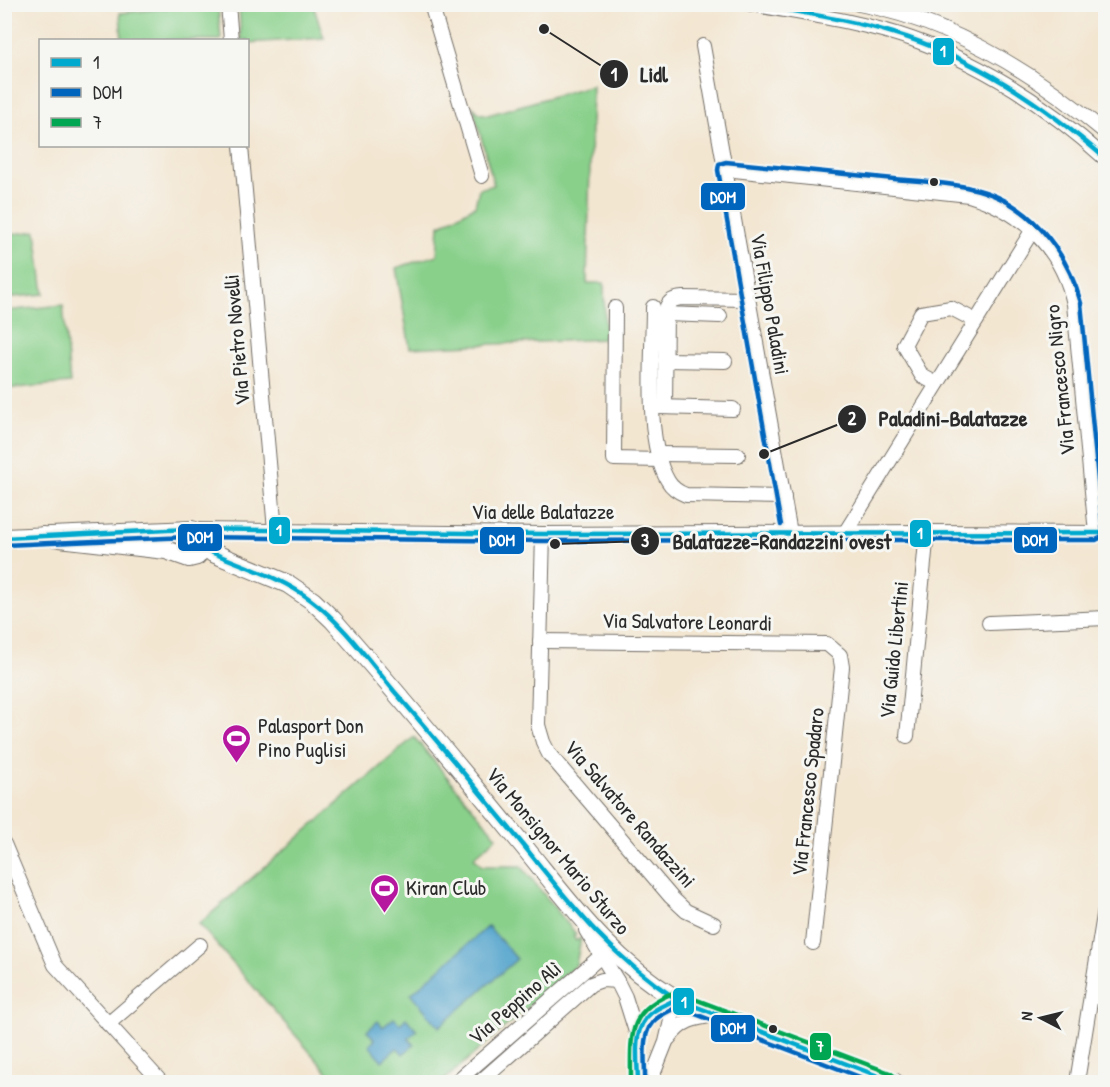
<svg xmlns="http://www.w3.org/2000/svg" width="1110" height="1087" font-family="'Patrick Hand',sans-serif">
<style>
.green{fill:#89d08b;stroke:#5a7e5b;stroke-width:1.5}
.water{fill:#51a3cc;stroke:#3e677c;stroke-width:1.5}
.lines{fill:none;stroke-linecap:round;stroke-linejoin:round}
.minor-casing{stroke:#716c65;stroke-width:16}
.major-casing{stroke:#716c65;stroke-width:20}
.minor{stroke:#fff;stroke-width:14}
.major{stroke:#fff;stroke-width:18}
.bus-1-casing{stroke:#f6f6f2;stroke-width:9}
.bus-2-casing{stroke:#f6f6f2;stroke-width:9}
.bus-3-casing{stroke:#f6f6f2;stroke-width:9}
.bus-1{stroke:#00a9ce;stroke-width:4.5}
.bus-2{stroke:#0065bd;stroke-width:4.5}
.bus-3{stroke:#00a651;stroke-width:4.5}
.bus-dot{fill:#2b2b2b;stroke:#f6f6f2;stroke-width:2}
.labels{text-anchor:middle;stroke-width:6;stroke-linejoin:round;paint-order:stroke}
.street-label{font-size:21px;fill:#2b2b2b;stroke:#f6f6f2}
.poi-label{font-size:21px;fill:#2b2b2b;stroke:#f6f6f2;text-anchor:start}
.leader{fill:none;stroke:#2b2b2b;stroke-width:2}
.callout-dot{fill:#2b2b2b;stroke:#f6f6f2;stroke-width:2}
.mark-label{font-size:18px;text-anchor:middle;font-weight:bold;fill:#fff}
.callout-label{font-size:22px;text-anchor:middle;font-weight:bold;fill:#2b2b2b;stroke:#f6f6f2;stroke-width:6;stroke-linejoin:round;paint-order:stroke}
.line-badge{stroke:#f6f6f2;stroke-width:2}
.badge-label{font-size:16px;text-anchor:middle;font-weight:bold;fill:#fff}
</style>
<rect width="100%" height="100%" fill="#f6f6f2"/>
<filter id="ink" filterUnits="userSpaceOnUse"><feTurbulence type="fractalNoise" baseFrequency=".0167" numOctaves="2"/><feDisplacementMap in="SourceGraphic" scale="12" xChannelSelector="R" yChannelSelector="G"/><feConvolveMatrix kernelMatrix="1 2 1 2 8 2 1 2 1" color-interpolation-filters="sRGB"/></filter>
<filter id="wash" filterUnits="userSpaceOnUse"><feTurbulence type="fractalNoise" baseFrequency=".008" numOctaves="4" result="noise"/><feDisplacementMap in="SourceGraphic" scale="24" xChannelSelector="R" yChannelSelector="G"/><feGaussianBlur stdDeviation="1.35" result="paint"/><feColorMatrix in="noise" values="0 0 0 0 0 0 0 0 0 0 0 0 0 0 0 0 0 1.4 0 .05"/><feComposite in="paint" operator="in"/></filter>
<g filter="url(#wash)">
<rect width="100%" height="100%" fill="#f3e6d1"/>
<g class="green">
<path d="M202,5H218L221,40H122L120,13Z"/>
<path d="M239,5H313L324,38L248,43V40H241Z"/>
<path d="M592,85L587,283H604L605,339L410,348L396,268L437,255L439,226L475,206L479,189L494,185L473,107L479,113L488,115Z"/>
<path d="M36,231L44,294L5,298V235Z"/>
<path d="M63,305L70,383L5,389V311Z"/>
<path d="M414,737L497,837L474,857L482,866H521L576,934L573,936L576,941L581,938L576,965L442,1082H336L199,924Z"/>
</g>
<g class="water">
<path d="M488,926L517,959L439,1027L411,994Z"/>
<path d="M394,1018L400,1024L406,1018L417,1031L408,1038L414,1045L403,1054L397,1048L382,1061L369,1045L375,1040L367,1031L378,1021L383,1027Z"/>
</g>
</g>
<g filter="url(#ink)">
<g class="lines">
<defs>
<g id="minor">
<path d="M228,4L231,40"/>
<path d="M431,4L482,176"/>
<path d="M751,4C804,14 860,21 912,39C985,65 1049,107 1106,159"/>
<path d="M859,4C951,21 1035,73 1106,133"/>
<path d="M703,46L790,533"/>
<path d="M241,146L275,530"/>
<path d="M725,169L969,195C1022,211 1062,248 1074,304L1096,533"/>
<path d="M653,307C653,354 644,441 668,481C672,488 678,492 686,495L784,497"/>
<path d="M615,308L614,459L660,460"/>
<path d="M666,314L720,316"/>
<path d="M665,360L725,361"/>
<path d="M937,384L922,376L904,345L921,313L951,308L976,321"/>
<path d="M658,407L733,409"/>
<path d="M665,407L666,309C669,300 674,299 683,298L748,299"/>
<path d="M659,454L738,455"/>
<path d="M192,530L543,534L927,532L1106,533"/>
<path d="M845,533L1032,231"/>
<path d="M543,534L538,725L543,742L549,754L671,897L686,911L714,924"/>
<path d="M989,623L1106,618"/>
<path d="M540,641L827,644L840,655L842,667L813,943"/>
<path d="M907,736L927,532"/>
<path d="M4,844L55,965L161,1082"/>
<path d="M586,930L617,981L625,997L637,1035"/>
<path d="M108,1024L200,945"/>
<path d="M669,1038C683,1019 695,1018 717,1015"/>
<path d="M456,1082L609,949"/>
<path d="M480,1082L591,984L602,980L617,981"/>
<path d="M638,1082C639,1060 631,1029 651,1013C659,1008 668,1004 676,999"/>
<path d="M650,1082L666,1042L676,999"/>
<path d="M1077,1082L1106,903"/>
</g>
<g id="major">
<path d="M4,538L192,530L200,533L204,545L197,556L189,558L166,550L42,536"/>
<path d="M204,545L213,553L288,584L313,601L333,620C394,689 453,760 512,832C564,894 604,956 676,999L894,1082"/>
</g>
</defs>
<use href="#minor" class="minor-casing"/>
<use href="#major" class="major-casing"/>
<use href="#minor" class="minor"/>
<use href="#major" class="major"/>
<defs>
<g id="bus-1">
<path d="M754,4C800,13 848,19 893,33C974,57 1043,104 1106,159"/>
<path d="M4,538L188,529L543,534L1106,533"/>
<path d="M204,541V545L213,553C246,567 282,578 311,600C342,623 369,661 394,691C437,740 478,791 520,841C570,903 608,954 676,999L894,1082"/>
<path d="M638,1082C638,1060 631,1029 651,1013C658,1007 668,1004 676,999"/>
</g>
<g id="bus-2">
<path d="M781,525L718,170L719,164L726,162C776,167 825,172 875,177C906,181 940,181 970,188C1028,200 1066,249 1081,303L1103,532L1102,537L1096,540H792"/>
<path d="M4,545L188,537L543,541L788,540"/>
<path d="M645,1082C646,1063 639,1032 656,1019C662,1014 670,1011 677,1007L873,1082"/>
</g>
<path id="bus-3" d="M631,1082C631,1037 626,1009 676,992L890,1073L894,1076V1082"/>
</defs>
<use href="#bus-1" class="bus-1-casing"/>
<use href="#bus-2" class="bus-2-casing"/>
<use href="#bus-3" class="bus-3-casing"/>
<use href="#bus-1" class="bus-1"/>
<use href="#bus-2" class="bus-2"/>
<use href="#bus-3" class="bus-3"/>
</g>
</g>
<defs>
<symbol id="stadium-pin" viewBox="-11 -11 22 30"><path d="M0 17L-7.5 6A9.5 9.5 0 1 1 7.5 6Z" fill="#b5179e" stroke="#f6f6f2"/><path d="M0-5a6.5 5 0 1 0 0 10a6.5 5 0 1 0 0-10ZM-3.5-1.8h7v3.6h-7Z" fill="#fff"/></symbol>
</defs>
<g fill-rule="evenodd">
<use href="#stadium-pin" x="220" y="722" width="33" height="45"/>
<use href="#stadium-pin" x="368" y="872" width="33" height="45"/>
</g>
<g class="bus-dot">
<circle cx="934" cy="182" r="5"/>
<circle cx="773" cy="1029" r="5"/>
</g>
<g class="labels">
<g class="street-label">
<text transform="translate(770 304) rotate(80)" y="7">Via Filippo Paladini</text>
<text transform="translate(237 340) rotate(-95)" y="7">Via Pietro Novelli</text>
<text transform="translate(1060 380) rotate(-96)" y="7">Via Francesco Nigro</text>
<text x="543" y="519">Via delle Balatazze</text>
<text transform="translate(687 622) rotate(1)" y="7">Via Salvatore Leonardi</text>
<text transform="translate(894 650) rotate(-84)" y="7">Via Guido Libertini</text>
<text transform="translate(808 792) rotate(-84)" y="7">Via Francesco Spadaro</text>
<text transform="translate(630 814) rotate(49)" y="7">Via Salvatore Randazzini</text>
<text transform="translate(558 851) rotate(50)" y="7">Via Monsignor Mario Sturzo</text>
<text transform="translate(515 1003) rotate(-41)" y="7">Via Peppino Alì</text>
</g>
<g class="poi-label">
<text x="258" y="733">Palasport Don<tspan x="258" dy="24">Pino Puglisi</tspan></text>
<text x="406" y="895">Kiran Club</text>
</g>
</g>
<path class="leader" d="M544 29L614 74M764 454L852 419M555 544L645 541"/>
<g class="callout-dot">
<circle cx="544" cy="29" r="6"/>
<circle cx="764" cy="454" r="6"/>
<circle cx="555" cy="544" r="6"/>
<circle cx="614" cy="74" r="15"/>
<circle cx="852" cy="419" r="15"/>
<circle cx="645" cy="541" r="15"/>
</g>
<g class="mark-label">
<text x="614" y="81">1</text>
<text x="852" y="425">2</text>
<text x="645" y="547">3</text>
</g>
<g class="callout-label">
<text x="654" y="82">Lidl</text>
<text x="953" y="426">Paladini-Balatazze</text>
<text x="782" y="549">Balatazze-Randazzini ovest</text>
</g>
<g class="line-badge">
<rect x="932" y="37" width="23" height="29" rx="6" fill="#00a9ce"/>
<rect x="700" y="182" width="46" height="29" rx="6" fill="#0065bd"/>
<rect x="268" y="516" width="23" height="29" rx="6" fill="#00a9ce"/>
<rect x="909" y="519" width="23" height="29" rx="6" fill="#00a9ce"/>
<rect x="177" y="523" width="46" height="29" rx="6" fill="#0065bd"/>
<rect x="1013" y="526" width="45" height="28" rx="6" fill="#0065bd"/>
<rect x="479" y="526" width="46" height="29" rx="6" fill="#0065bd"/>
<rect x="672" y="987" width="23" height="29" rx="6" fill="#00a9ce"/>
<rect x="710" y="1014" width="46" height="29" rx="6" fill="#0065bd"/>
<rect x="809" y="1032" width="23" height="29" rx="6" fill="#00a651"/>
</g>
<g class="badge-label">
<text x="943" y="57">1</text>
<text x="723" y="203">DOM</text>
<text x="279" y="536">1</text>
<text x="920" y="539">1</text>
<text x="200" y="543">DOM</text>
<text x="1035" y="546">DOM</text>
<text x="502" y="546">DOM</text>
<text x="684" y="1008">1</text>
<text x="733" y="1034">DOM</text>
<text x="820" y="1052">7</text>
</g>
<rect width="1110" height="1087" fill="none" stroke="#f6f6f2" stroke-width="24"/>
<rect x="39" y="39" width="210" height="108" fill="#f6f6f2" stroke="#a5a5a2" stroke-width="1.5"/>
<rect x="51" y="58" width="30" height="9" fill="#00a9ce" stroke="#a5a5a2" stroke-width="1.5"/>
<text x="93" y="69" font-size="18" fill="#2b2b2b">1</text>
<rect x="51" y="88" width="30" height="9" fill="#0065bd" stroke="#a5a5a2" stroke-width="1.5"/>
<text x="93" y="99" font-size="18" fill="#2b2b2b">DOM</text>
<rect x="51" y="118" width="30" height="9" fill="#00a651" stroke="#a5a5a2" stroke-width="1.5"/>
<text x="93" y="129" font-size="18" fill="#2b2b2b">7</text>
<g transform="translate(1041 1018) rotate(277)" stroke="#f6f6f2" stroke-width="4.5" paint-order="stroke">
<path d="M0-4.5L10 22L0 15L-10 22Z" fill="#2b2b2b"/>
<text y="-9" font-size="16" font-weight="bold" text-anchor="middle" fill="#2b2b2b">N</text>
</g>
</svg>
